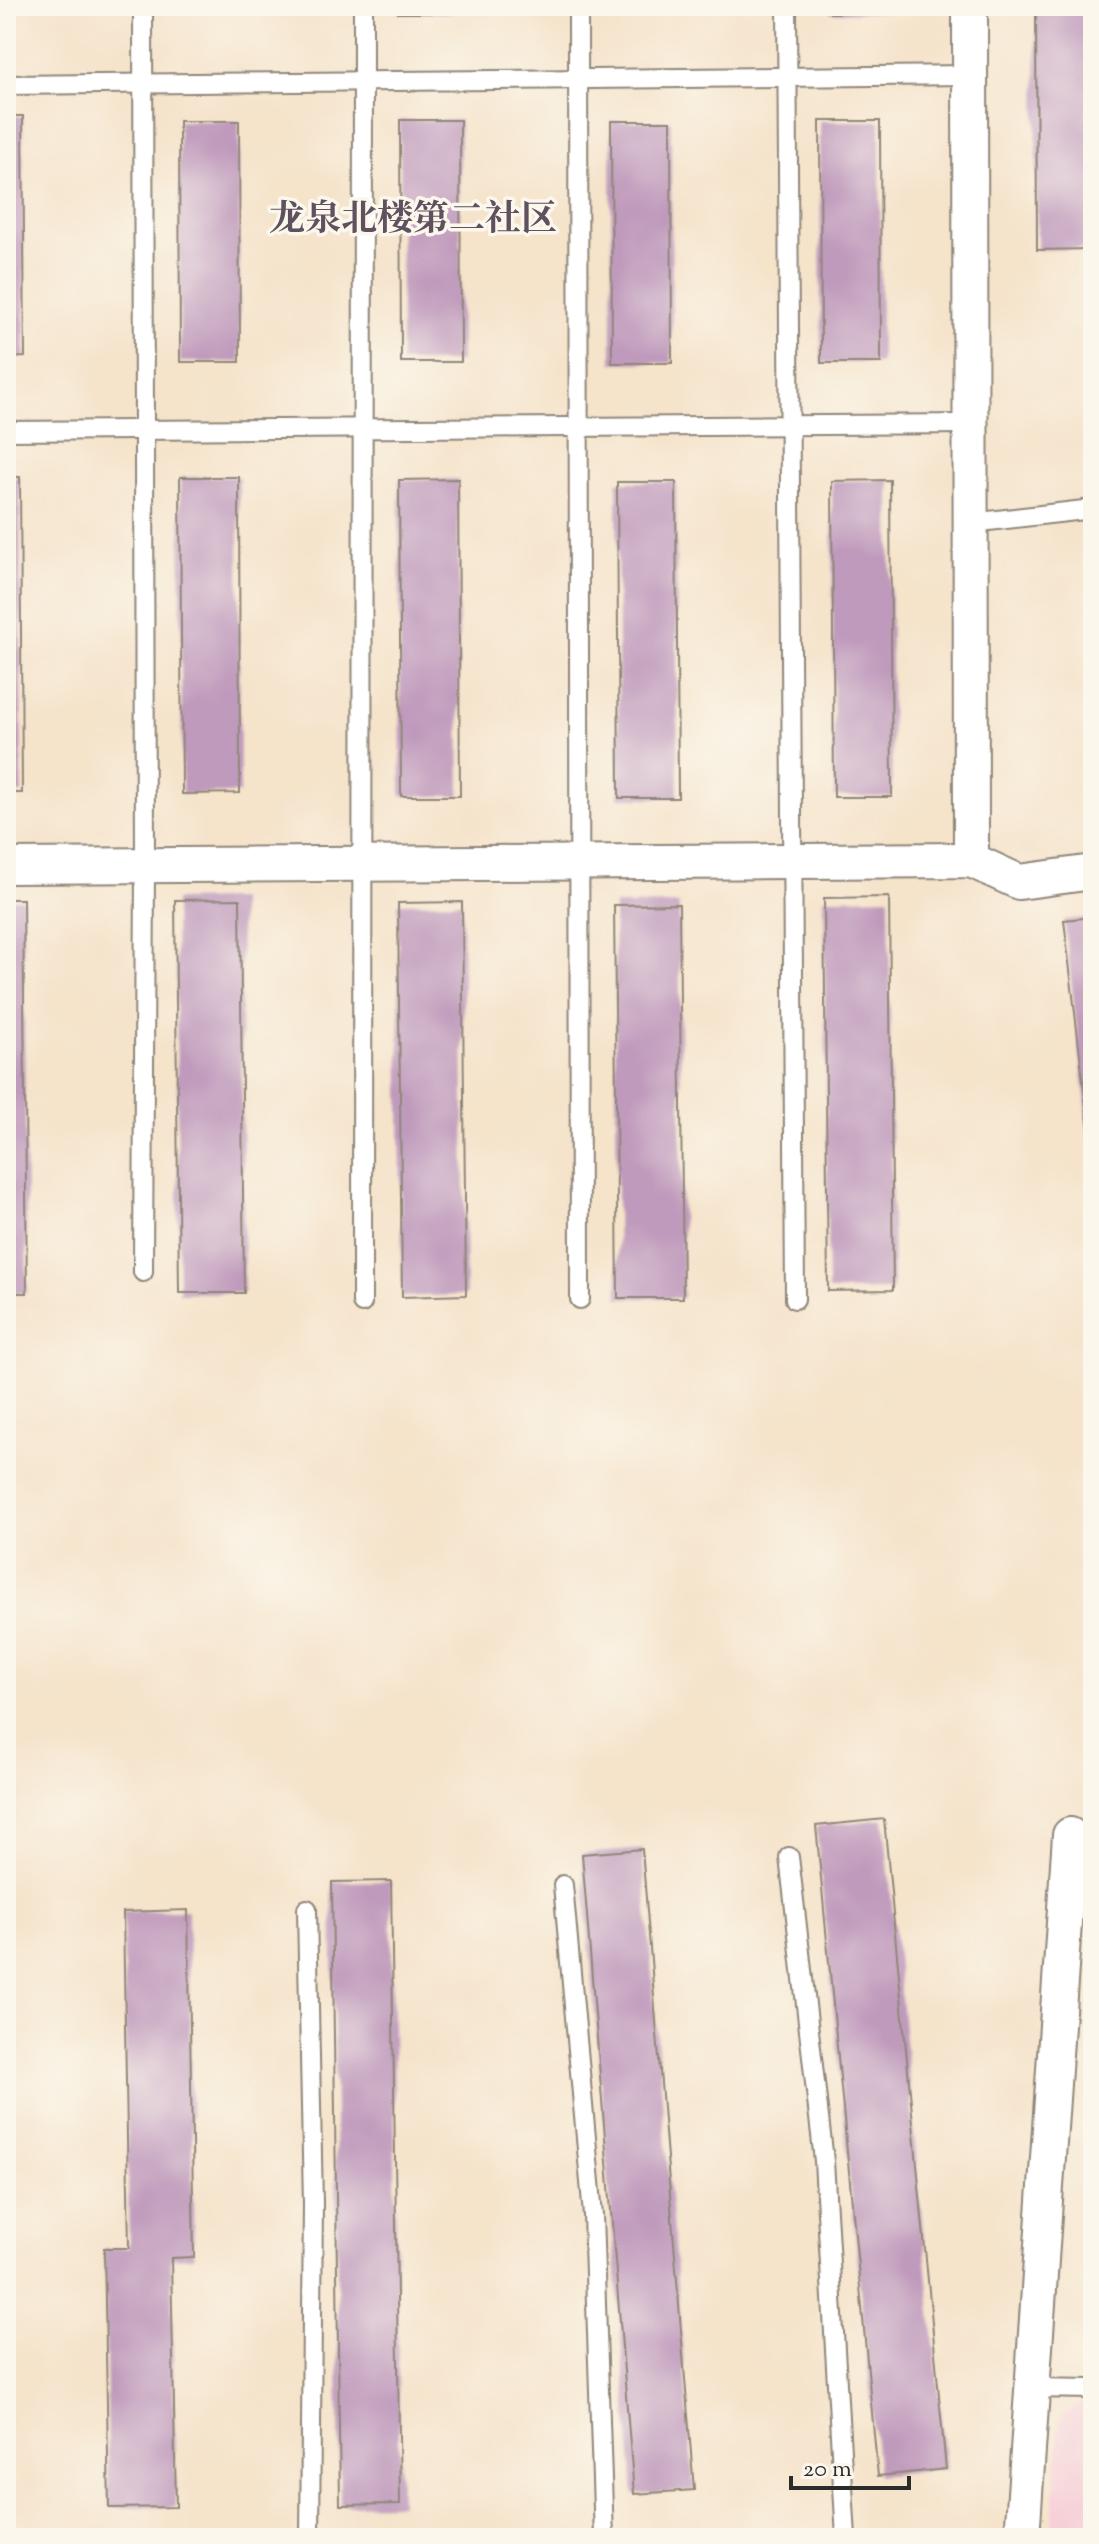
<svg xmlns="http://www.w3.org/2000/svg" width="1099" height="2544" font-family="'Sorts Mill Goudy','Noto Serif SC',serif">
<style>
.built{fill:#f6cfd7}
.building{fill:#bf9abc}
.lines{fill:none;stroke-linecap:round;stroke-linejoin:round}
.service-casing{stroke:#90877a;stroke-width:22}
.minor-casing{stroke:#90877a;stroke-width:38}
.service{stroke:#fff;stroke-width:18}
.minor{stroke:#fff;stroke-width:34}
.labels{text-anchor:middle;stroke-width:7;stroke-linejoin:round;paint-order:stroke}
.quarter-label{font-size:36px;font-weight:bold;fill:#5f525e;stroke:#fbf7ec}
</style>
<rect width="100%" height="100%" fill="#fbf7ec"/>
<filter id="ink" filterUnits="userSpaceOnUse"><feTurbulence type="fractalNoise" baseFrequency=".0125" numOctaves="2"/><feDisplacementMap in="SourceGraphic" scale="16" xChannelSelector="R" yChannelSelector="G"/><feConvolveMatrix kernelMatrix="1 2 1 2 8 2 1 2 1" color-interpolation-filters="sRGB"/></filter>
<filter id="wash" filterUnits="userSpaceOnUse"><feTurbulence type="fractalNoise" baseFrequency=".006" numOctaves="4" result="noise"/><feDisplacementMap in="SourceGraphic" scale="32" xChannelSelector="R" yChannelSelector="G"/><feGaussianBlur stdDeviation="1.8" result="paint"/><feColorMatrix in="noise" values="0 0 0 0 0 0 0 0 0 0 0 0 0 0 0 0 0 1.4 0 .05"/><feComposite in="paint" operator="in"/></filter>
<g filter="url(#wash)">
<rect width="100%" height="100%" fill="#f5e3ca"/>
<path class="built" d="M1084,2402H1093V2538H1051L1060,2417Z"/>
<g id="blocks">
<g class="building">
<rect x="180" y="6" width="58" height="5"/>
<rect x="398" y="6" width="58" height="7"/>
<path d="M620,6H679V11L620,12Z"/>
<path d="M830,6H888V12L830,13Z"/>
<path d="M1036,8H1093V249L1037,250Z"/>
<path d="M6,116H23L25,357L6,358Z"/>
<path d="M400,120H460L461,362H401Z"/>
<path d="M179,121H239L240,362H180Z"/>
<path d="M611,121H671L672,363H612Z"/>
<path d="M820,121H880L881,363H821Z"/>
<path d="M6,477H20L22,793H6Z"/>
<path d="M180,477H239L240,793L182,794Z"/>
<path d="M458,479L460,796H401L399,480Z"/>
<path d="M890,480L892,797H834L832,481Z"/>
<path d="M617,482H676L678,798H619Z"/>
<path d="M889,897L893,1290L828,1291L824,898Z"/>
<path d="M6,899H23L27,1293H6Z"/>
<path d="M240,899L244,1293H179L175,900Z"/>
<path d="M462,902L466,1295L402,1297L398,903Z"/>
<path d="M679,904L683,1298H618L614,905Z"/>
<path d="M1093,917V1147L1091,1148L1064,920Z"/>
<path d="M884,1819L946,2469L878,2476L816,1826Z"/>
<path d="M642,1849L694,2490L634,2494L582,1854Z"/>
<path d="M391,1881L400,2504L340,2505L332,1882Z"/>
<path d="M188,1910L194,2257L171,2258L176,2507L109,2508L104,2248H129L123,1912Z"/>
</g>
</g>
</g>
<g filter="url(#ink)">
<use href="#blocks" fill-opacity="0" stroke="#90877a" stroke-width="2"/>
<g class="lines">
<defs>
<g id="service">
<path d="M143,6L145,865L143,1272"/>
<path d="M578,6L580,1299"/>
<path d="M787,6L795,1299"/>
<path d="M6,85L970,75"/>
<path d="M6,431L971,424"/>
<path d="M971,523L1093,509"/>
<path d="M362,1303L363,6"/>
<path d="M789,1857L824,2161L846,2538"/>
<path d="M563,1885L593,2215L604,2538"/>
<path d="M307,1909L313,2204L310,2538"/>
<path d="M1032,2388L1093,2389"/>
</g>
<g id="minor">
<path d="M970,6L971,860"/>
<path d="M6,866L971,860L1019,882L1093,872"/>
<path d="M1022,2538L1070,1835"/>
</g>
</defs>
<use href="#service" class="service-casing"/>
<use href="#minor" class="minor-casing"/>
<use href="#service" class="service"/>
<use href="#minor" class="minor"/>
</g>
</g>
<g class="labels">
<g class="quarter-label">
<text x="413" y="230">龙泉北楼第二社区</text>
</g>
</g>
<rect width="1099" height="2544" fill="none" stroke="#fbf7ec" stroke-width="32"/>
<path d="M791 2476v12h118v-12" fill="none" stroke="#2b2b2b" stroke-width="4"/>
<text x="803" y="2476" font-size="24" fill="#2b2b2b" stroke="#fbf7ec" stroke-width="6" paint-order="stroke">20 m</text>
</svg>
